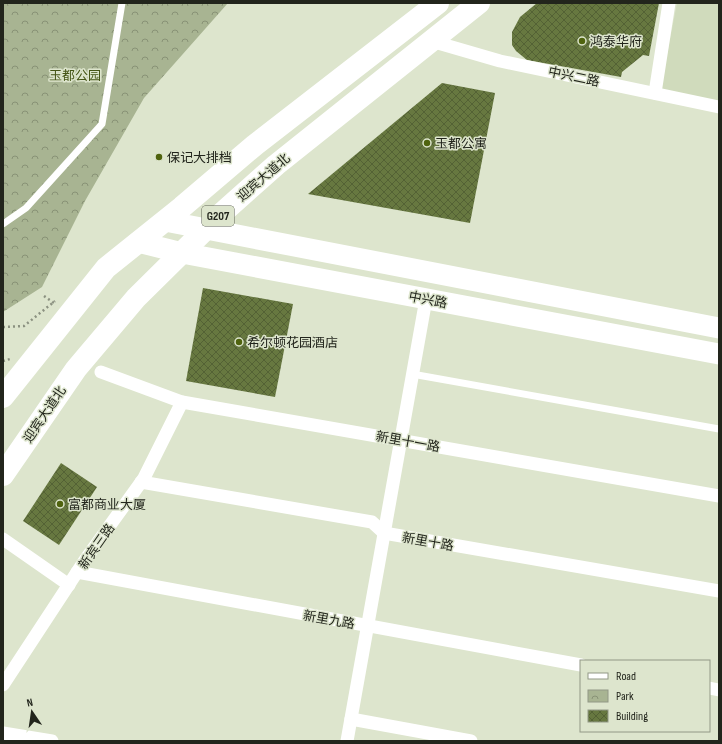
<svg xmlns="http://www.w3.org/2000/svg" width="722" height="744" font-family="'Sofia Sans Condensed','Noto Sans SC',sans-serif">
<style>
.built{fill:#d0dbbc}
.park{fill:url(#park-crowns)}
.building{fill:url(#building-cross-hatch)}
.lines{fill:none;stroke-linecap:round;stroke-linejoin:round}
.path{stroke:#8b9180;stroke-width:2.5;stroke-dasharray:2 3;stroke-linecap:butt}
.service{stroke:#fff;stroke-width:7}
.minor{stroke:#fff;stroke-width:13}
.primary{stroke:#fff;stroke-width:21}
.trunk{stroke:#fff;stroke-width:22}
.poi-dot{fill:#4f630e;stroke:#dde5cd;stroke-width:1.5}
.labels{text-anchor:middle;stroke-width:3;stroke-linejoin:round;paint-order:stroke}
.shield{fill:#dde5cd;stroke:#5a5f51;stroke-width:1}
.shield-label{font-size:12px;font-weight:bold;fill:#22251c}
.poi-label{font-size:13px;fill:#22251c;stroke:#dde5cd;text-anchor:start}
.park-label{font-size:13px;fill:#455516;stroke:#dde5cd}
.street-label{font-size:13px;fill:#22251c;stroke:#dde5cd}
</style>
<defs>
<pattern id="park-crowns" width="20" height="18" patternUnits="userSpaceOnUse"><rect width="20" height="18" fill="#a8b492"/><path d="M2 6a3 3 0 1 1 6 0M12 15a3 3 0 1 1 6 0" fill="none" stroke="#889276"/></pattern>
<pattern id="building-cross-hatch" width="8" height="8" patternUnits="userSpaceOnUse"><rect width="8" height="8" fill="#677840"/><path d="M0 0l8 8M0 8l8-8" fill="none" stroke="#546235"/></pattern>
</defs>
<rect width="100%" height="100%" fill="#dde5cd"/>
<path class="built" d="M677,3H719V102L660,91Z"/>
<path class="park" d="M3,3H228L144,98L85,201L42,287L3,312Z"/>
<g class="building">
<path d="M537,3H659L649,56L643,55L622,72L621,77L527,60L516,51L512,45V32L520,17Z"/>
<path d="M442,83L495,93L470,223L308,194Z"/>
<path d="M203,288L293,304L275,397L186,381Z"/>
<path d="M61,463L97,487L59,545L23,521Z"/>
</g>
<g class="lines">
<g class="path">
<path d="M44,296L54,303"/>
<path d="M3,327L24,326L55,301"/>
<path d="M3,361L10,359"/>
</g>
<g class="service">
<path d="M3,224L26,208L102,124L122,3"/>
<path d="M412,374L719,429"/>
</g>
<g class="minor">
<path d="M431,41L500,61L719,107"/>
<path d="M655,93L669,3"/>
<path d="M101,372L182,402L719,496"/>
<path d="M141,482L372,522L384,533L719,591"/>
<path d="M3,539L69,585"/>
<path d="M77,572L581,665"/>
<path d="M3,685L85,560L144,478L182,402"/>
<path d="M709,688L719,690"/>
<path d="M351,719L471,741"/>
<path d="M3,733L52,741"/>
<path d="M347,741L426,299"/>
</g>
<g class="primary">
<path d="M165,221L719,328"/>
<path d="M138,242L182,253L719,354"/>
</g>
<g class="trunk">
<path d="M3,397L106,268L182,207L255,145L438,3"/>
<path d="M3,475L76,369L136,298L221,214L276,165L479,3"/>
</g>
</g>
<g class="poi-dot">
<circle cx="582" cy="41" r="4"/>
<circle cx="427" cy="143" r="4"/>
<circle cx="159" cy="157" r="4"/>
<circle cx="239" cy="342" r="4"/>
<circle cx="60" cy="504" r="4"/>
</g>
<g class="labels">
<rect class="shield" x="202" y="206" width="32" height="20" rx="3"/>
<g class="shield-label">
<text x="218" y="220">G207</text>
</g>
<g class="poi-label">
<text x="590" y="46">鸿泰华府</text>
<text x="435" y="148">玉都公寓</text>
<text x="167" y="162">保记大排档</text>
<text x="247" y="347">希尔顿花园酒店</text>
<text x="68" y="509">富都商业大厦</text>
</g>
<g class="park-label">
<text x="75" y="80">玉都公园</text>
</g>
<g class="street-label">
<text transform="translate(574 76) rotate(12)" y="5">中兴二路</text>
<text transform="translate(263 177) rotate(-41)" y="5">迎宾大道北</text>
<text transform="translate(428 299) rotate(11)" y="5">中兴路</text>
<text transform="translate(44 414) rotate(-56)" y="5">迎宾大道北</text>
<text transform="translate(408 441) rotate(10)" y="5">新里十一路</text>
<text transform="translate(428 541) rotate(10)" y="5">新里十路</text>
<text transform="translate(96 546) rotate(-55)" y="5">新宾三路</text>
<text transform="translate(329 619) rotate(10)" y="5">新里九路</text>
</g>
</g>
<rect width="722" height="744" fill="none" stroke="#22251c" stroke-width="8"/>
<rect x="580" y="660" width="130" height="72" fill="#dde5cd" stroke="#929886"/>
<rect x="588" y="673" width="20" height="6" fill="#ffffff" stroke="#929886"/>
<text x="616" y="680" font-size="12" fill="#22251c">Road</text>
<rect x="588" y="690" width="20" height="12" fill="url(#park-crowns)" stroke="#929886"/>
<text x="616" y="700" font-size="12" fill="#22251c">Park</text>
<rect x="588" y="710" width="20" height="12" fill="url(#building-cross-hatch)" stroke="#929886"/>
<text x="616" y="720" font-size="12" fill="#22251c">Building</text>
<g transform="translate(32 712) rotate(347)" stroke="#dde5cd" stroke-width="3" paint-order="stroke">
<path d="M0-3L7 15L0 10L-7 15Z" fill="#22251c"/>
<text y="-6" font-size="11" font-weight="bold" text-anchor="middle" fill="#22251c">N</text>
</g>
</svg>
